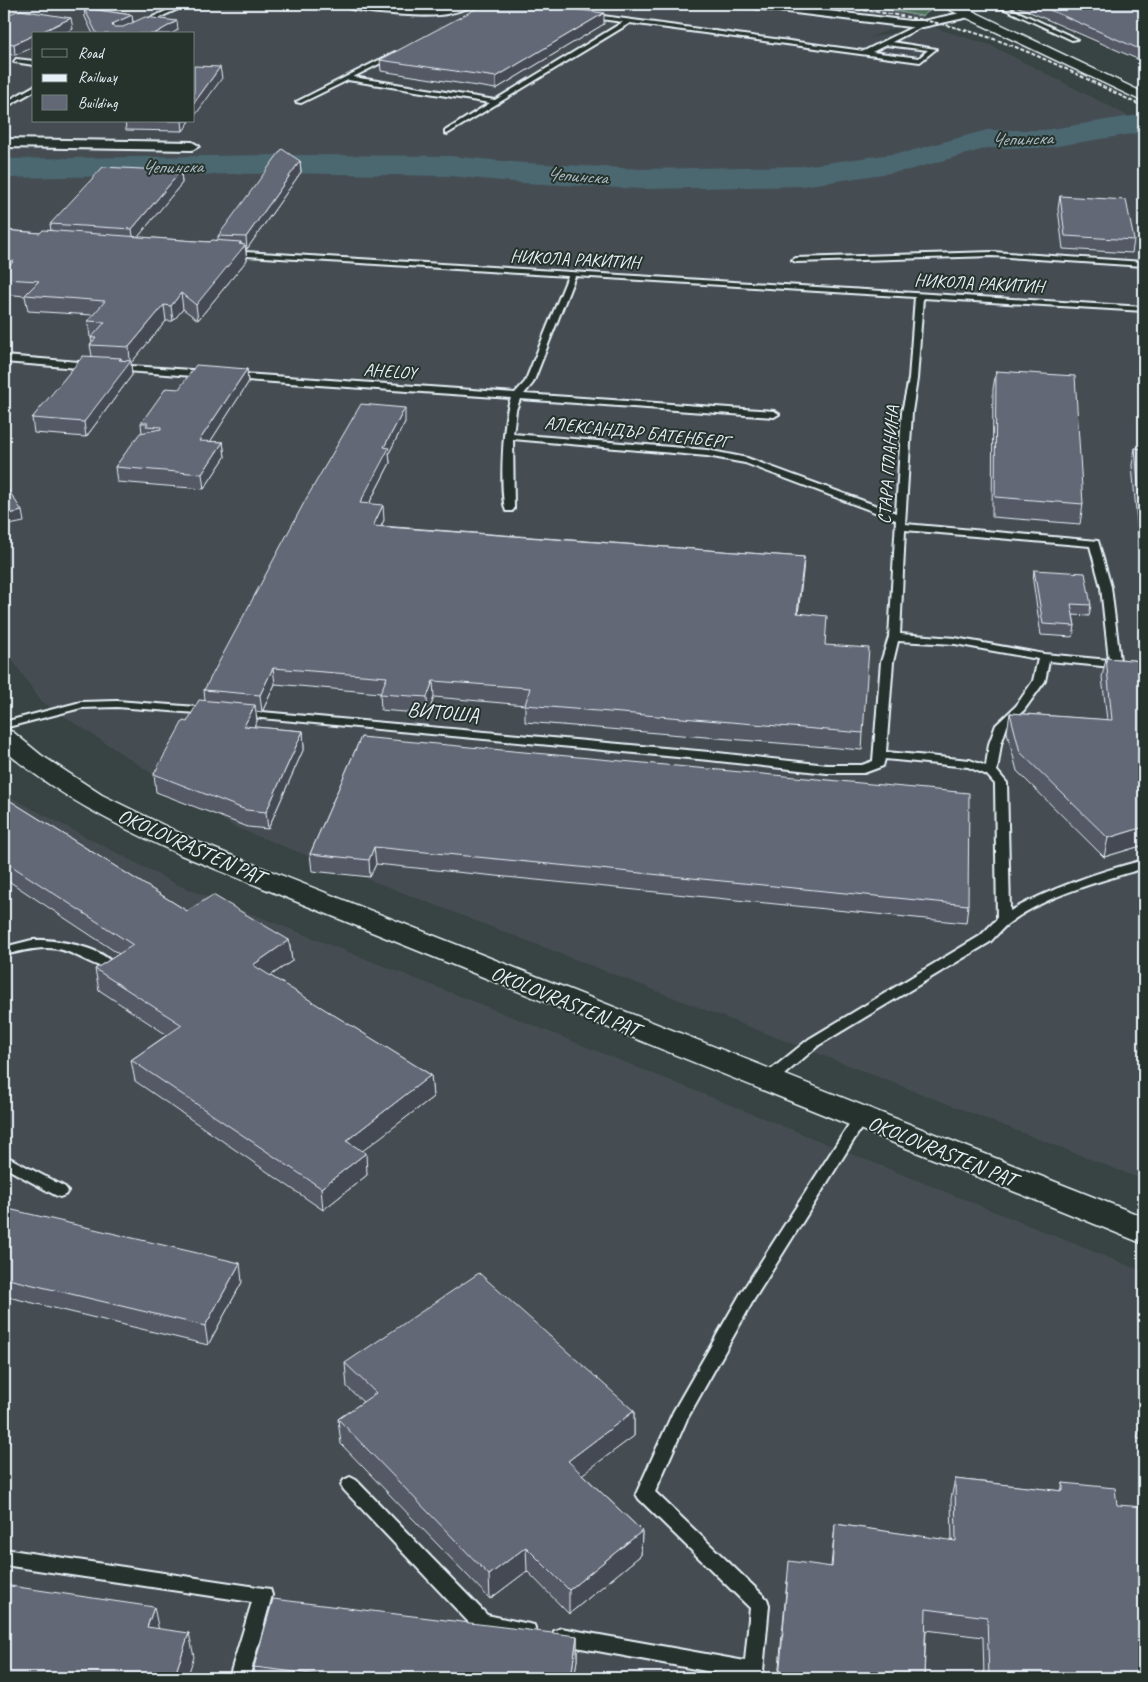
<svg xmlns="http://www.w3.org/2000/svg" width="1148" height="1682" font-family="Caveat,sans-serif">
<style>
.built{fill:#454e52;fill-rule:evenodd}
.green{fill:#4e6f5a;stroke:#9bb0a9}
.lines{fill:none;stroke-linecap:round;stroke-linejoin:round}
.river{fill:#4c6771;fill-rule:evenodd}
.lane-casing{stroke:#e8f1f8;stroke-width:4}
.street-casing{stroke:#e8f1f8;stroke-width:4}
.secondary-casing{stroke:#e8f1f8;stroke-width:3}
.lane{fill:#26332d;fill-rule:evenodd}
.street{fill:#26332d;fill-rule:evenodd}
.secondary{fill:#26332d;fill-rule:evenodd}
.rail{stroke:#e8f1f8;stroke-width:2;stroke-dasharray:4 2;stroke-linecap:butt}
.wall{fill:#545965;stroke:#e8f1f8}
.shaded-wall{fill:#454953;stroke:#e8f1f8}
.building{fill:#626876;stroke:#e8f1f8}
.labels{text-anchor:middle;stroke-width:4;stroke-linejoin:round;paint-order:stroke}
.far-street-label{font-size:18px;fill:#e8f1f8;stroke:#26332d}
.far-water-label{font-size:19px;font-style:italic;fill:#aabac2;stroke:#26332d}
.street-label{font-size:21px;fill:#e8f1f8;stroke:#26332d}
</style>
<rect width="100%" height="100%" fill="#384343"/>
<filter id="ink" filterUnits="userSpaceOnUse"><feTurbulence type="fractalNoise" baseFrequency=".02" numOctaves="2"/><feDisplacementMap in="SourceGraphic" scale="10" xChannelSelector="R" yChannelSelector="G"/><feConvolveMatrix kernelMatrix="1 2 1 2 8 2 1 2 1" color-interpolation-filters="sRGB"/></filter>
<g filter="url(#ink)">
<g class="built">
<path d="M4,4H852L922,16L869,38L929,26L990,45L1144,124V1180L234,827L41,701L4,648ZM34,34H194V121H34Z"/>
<path d="M4,794L178,885L500,1012L1144,1272V1678H4Z"/>
</g>
<path class="green" d="M852,4H926L934,8L922,16Z"/>
<g class="lines">
<path class="river" d="M1144,114V132L1045,148H988L909,170L803,186L642,189L524,183L450,176L283,173L4,178V159L283,155L450,156L524,163L642,169L803,166L907,152L987,130H1045Z"/>
<defs>
<g id="lane">
<path d="M182,4H189L123,34H114Z"/>
<path d="M994,4H1001L1077,39L1072,40Z"/>
<path d="M588,14L864,51L923,22L925,25L892,42L936,49L920,62L630,23L447,134L445,133V131L490,103L348,80L301,103L296,102L395,52L397,55L353,77L495,100L623,22L586,17ZM886,45L928,50L919,58L872,52Z"/>
<path d="M16,59L34,61V65L14,62Z"/>
<path d="M34,86V91L4,108V103Z"/>
<path d="M228,251L1144,307V311L923,298L917,379L912,412L905,524L1098,541L1111,587L1120,661L1144,664V670L1049,661L1045,681L1024,710L1007,726L1001,744L997,771L1007,783L1010,911C1052,888 1097,872 1144,860V868C1101,881 1046,895 1009,923C1002,928 996,936 990,942L819,1045L772,1085H762L760,1081L762,1077L809,1039L980,936L997,919L995,784L987,775L968,767L885,759L883,766L864,773H827L709,760L240,716L234,713L240,710L709,752L827,765H862L873,761L881,662L889,637L896,520L745,463L707,456L513,439L514,509L512,511H506C499,495 503,414 511,398L231,379L227,376L231,373L515,393L525,382L568,276L231,255L227,253ZM575,276L915,297L909,379L902,412L896,513L747,458L707,450L513,434L516,410L520,399L774,417L779,414L774,411L524,394L533,383ZM905,530L1090,546L1101,587L1109,660L1044,654L955,638L900,634ZM898,641L955,644L1038,659L1033,681L1016,706L996,725L989,744L986,766L970,760L886,752L893,662Z"/>
<path d="M992,252L1144,262V266L992,256L796,262L792,260L796,258Z"/>
<path d="M4,356L91,363L95,366L91,369L4,362Z"/>
<path d="M116,365L206,371L210,374L206,377L113,370L112,368Z"/>
<path d="M117,701L210,708L216,711L210,714L117,707L81,708L4,728V722L81,702Z"/>
<path d="M32,940C54,939 101,946 114,965L112,968C101,971 73,951 58,949C39,946 22,951 4,955V947Z"/>
<path d="M860,1114L865,1115L867,1119L753,1301L687,1419L655,1492L767,1599L769,1605L763,1671L760,1677L744,1678L554,1643L552,1637L554,1631L561,1628L745,1661L750,1608L639,1499L636,1494L673,1412L741,1293L855,1115Z"/>
<path d="M4,1155L65,1187L68,1191L65,1195L60,1197L55,1195L4,1167Z"/>
<path d="M350,1477L356,1480L487,1615L534,1625L536,1631L534,1637L527,1640L475,1629L344,1490L341,1485L344,1480Z"/>
<path d="M4,1549L270,1589L272,1595L249,1678H229L252,1602L4,1565Z"/>
</g>
<g id="street">
<path d="M340,4C368,4 396,10 425,9C442,9 458,3 474,4L473,6C462,10 451,14 439,15C424,17 347,13 340,4Z"/>
<path d="M741,4H771L910,21H923L970,11L976,14L974,16L923,27H910L746,7Z"/>
<path d="M4,139L192,142L199,146L192,150L4,147Z"/>
</g>
<g id="secondary">
<path d="M942,4H958L1144,93V102L944,7Z"/>
<path d="M4,729L13,732L41,755L102,795L200,843L1144,1217V1244L181,855C117,826 57,795 4,750Z"/>
</g>
</defs>
<use href="#lane" class="lane-casing"/>
<use href="#street" class="street-casing"/>
<use href="#secondary" class="secondary-casing"/>
<use href="#lane" class="lane"/>
<use href="#street" class="street"/>
<use href="#secondary" class="secondary"/>
<g class="rail">
<path d="M437,4L442,5"/>
<path d="M816,4C875,11 935,19 991,38C1044,56 1094,83 1144,107"/>
</g>
</g>
<g class="wall">
<path d="M1014,4H1144V62L1014,5Z"/>
<path d="M84,8L132,15L133,22L178,30L171,34H93L85,17Z"/>
<path d="M4,16L73,29L34,34V47L15,55L4,54Z"/>
<path d="M604,24L496,89L381,71L380,60Z"/>
<path d="M125,121H190L183,131L126,130Z"/>
<path d="M300,161L301,172L247,249H246L247,260L198,320L183,309L173,321H166L131,363L132,375L86,437L34,433L32,418L92,356L90,345L92,343L91,338L92,337H90L88,321L93,315L28,311L25,296L4,294V230L40,233L51,230L50,224L181,171L182,183L138,237L210,242L218,240V236Z"/>
<path d="M1060,196L1134,240L1132,253L1063,249L1058,209Z"/>
<path d="M247,369L248,383L210,442H223L225,457L204,489L117,482L115,467L142,433L141,423L179,389Z"/>
<path d="M996,371L1083,504L1080,524L992,517L993,389Z"/>
<path d="M405,422L389,453L390,463L369,504L384,520L381,526L804,557L798,614L825,645L863,733L862,750L525,722V705L434,697L428,714L381,710L380,693L275,684L262,712L255,711L257,721L254,727L303,731L304,748L268,829L248,827L156,792L154,774L187,722L205,700L204,690Z"/>
<path d="M1135,448L1144,449V603L1132,465Z"/>
<path d="M1034,570L1091,605L1089,616L1073,615L1075,626L1073,637L1041,635L1033,581Z"/>
<path d="M1106,658L1144,661V845L1104,857L1017,771L1007,732L1010,713L1107,720L1102,677Z"/>
<path d="M361,737L968,905L966,923L376,864L370,877L312,871L310,854Z"/>
<path d="M4,797L187,911L289,940L292,961L270,976L431,1075L433,1097L362,1151L367,1175L323,1210L135,1081L131,1060L167,1035L99,990L95,969L119,954L4,878Z"/>
<path d="M4,1208L242,1282L208,1345L4,1296Z"/>
<path d="M345,1363L634,1411V1436L582,1474L642,1531L641,1555L569,1614L527,1571L490,1599L341,1444L338,1419L363,1402L347,1387Z"/>
<path d="M1144,1414V1441L1137,1438Z"/>
<path d="M955,1479L1061,1491L1063,1483L1117,1505L1144,1678H984L983,1637L926,1630L924,1678H778L787,1581L831,1567L835,1524L952,1541L951,1499Z"/>
<path d="M577,1636V1660L574,1678H256L254,1667Z"/>
</g>
<g class="shaded-wall">
<path d="M604,13V24L496,89V77Z"/>
<path d="M132,15L133,24L113,32L112,24Z"/>
<path d="M71,18L73,29L63,34H37Z"/>
<path d="M177,21L178,30L171,34H154Z"/>
<path d="M34,35V47L15,55L14,44Z"/>
<path d="M220,67L222,78L194,117V103Z"/>
<path d="M182,121H190L183,131Z"/>
<path d="M300,161L301,172L247,249L246,237Z"/>
<path d="M181,171L182,183L134,242L132,229Z"/>
<path d="M241,242L242,249L245,245L247,260L198,320L196,305Z"/>
<path d="M181,293L183,309L173,321L171,306Z"/>
<path d="M164,305L166,321L131,363L132,375L86,437L84,422L119,360L121,358L123,371L130,361L129,347Z"/>
<path d="M247,369L248,383L201,456L199,441Z"/>
<path d="M405,408V422L389,453L390,463L361,519L360,503L384,447Z"/>
<path d="M223,442L225,457L204,489L202,474Z"/>
<path d="M383,505L384,520L374,541L373,526Z"/>
<path d="M22,511L24,522L4,526V515Z"/>
<path d="M804,557L803,572L796,630L797,613Z"/>
<path d="M273,668L275,684L262,712L260,695Z"/>
<path d="M433,681L434,697L428,714L427,697Z"/>
<path d="M255,705L257,721L246,743L244,726Z"/>
<path d="M303,731L304,748L268,829L266,812Z"/>
<path d="M1144,827V845L1104,857L1108,838Z"/>
<path d="M374,847L376,864L370,877L369,860Z"/>
<path d="M289,940L292,961L255,986L253,965Z"/>
<path d="M431,1075L433,1097L348,1162L346,1141Z"/>
<path d="M366,1153L367,1175L323,1210L321,1188Z"/>
<path d="M240,1263L242,1282L208,1345L205,1326Z"/>
<path d="M634,1411V1436L568,1485V1461Z"/>
<path d="M642,1531L641,1555L569,1614V1590Z"/>
<path d="M526,1547L527,1571L490,1599L489,1575Z"/>
<path d="M154,1607L159,1631L147,1627Z"/>
<path d="M189,1633L194,1657L187,1678H174Z"/>
<path d="M577,1636V1660L574,1678H571Z"/>
</g>
<g class="building">
<path d="M485,4H531L604,13L496,77L380,60Z"/>
<path d="M1036,4H1144V51Z"/>
<path d="M84,8L132,15L112,24L113,27H123L145,17L177,21L154,34H97Z"/>
<path d="M20,10L71,18L37,34H34V35L14,44L4,43V16Z"/>
<path d="M194,66L220,67L194,103Z"/>
<path d="M282,149L300,161L246,237L218,236Z"/>
<path d="M103,167L181,171L132,229L50,224Z"/>
<path d="M1060,196L1126,200L1134,240L1065,236Z"/>
<path d="M4,230L40,233L43,230L210,242L212,240L241,242L239,244L245,245L196,305L181,293L171,306L164,305L129,347L90,345L96,338H91L105,322L88,321L105,301L25,295L39,281L4,279V271L14,261H4Z"/>
<path d="M83,356L121,358L119,360L131,361L84,422L32,418Z"/>
<path d="M196,365L247,369L199,441L223,442L202,474L115,467L140,433L161,429V427L146,426L148,423H141L166,388L179,389Z"/>
<path d="M996,371L1075,376L1083,504L995,497Z"/>
<path d="M361,404L405,408L384,447L389,448L360,503L383,505L373,526L804,557L797,613L827,616L825,645L869,648L863,733L525,705L530,688L433,681L427,697L380,694L387,677L273,668L260,695L204,690L306,499Z"/>
<path d="M1135,448L1144,449V551Z"/>
<path d="M4,483L22,511L4,515Z"/>
<path d="M1034,570L1085,573L1091,605L1071,604L1075,626L1043,624Z"/>
<path d="M1106,658L1144,661V827L1108,838L1020,752L1010,713L1112,720Z"/>
<path d="M199,700L255,705L244,726L303,731L266,812L246,810L154,774L183,721L187,722Z"/>
<path d="M361,737L969,793L968,905L374,847L369,860L310,854Z"/>
<path d="M4,797L187,911L213,895L289,940L253,965L431,1075L346,1141L366,1153L321,1188L131,1060L182,1025L95,969L133,945L4,861Z"/>
<path d="M4,1208L240,1263L205,1326L4,1278Z"/>
<path d="M479,1273L634,1411L568,1461L642,1531L569,1590L526,1547L489,1575L338,1419L376,1393L345,1363Z"/>
<path d="M955,1479L1063,1491V1483L1115,1488L1117,1505L1144,1507V1678H989L987,1617L926,1609L924,1678H779L789,1561L832,1567L835,1524L956,1541Z"/>
<path d="M4,1585L154,1607L147,1627L189,1633L174,1678H4Z"/>
<path d="M273,1599L577,1636L571,1678H344L254,1667Z"/>
</g>
</g>
<g class="labels">
<g class="far-street-label">
<text transform="translate(575 259) rotate(3)" y="6">НИКОЛА РАКИТИН</text>
<text transform="translate(979 283) rotate(3)" y="6">НИКОЛА РАКИТИН</text>
<text transform="translate(390 371) rotate(4)" y="6">AHELOY</text>
<text transform="translate(637 432) rotate(6)" y="6">АЛЕКСАНДЪР БАТЕНБЕРГ</text>
<text transform="translate(888 465) rotate(-86)" y="6">СТАРА ПЛАНИНА</text>
</g>
<g class="far-water-label">
<text transform="translate(1022 138) rotate(-2)" y="7">Чепинска</text>
<text transform="translate(172 166) rotate(-1)" y="7">Чепинска</text>
<text transform="translate(577 175) rotate(4)" y="7">Чепинска</text>
</g>
<g class="street-label">
<text transform="translate(443 712) rotate(5)" y="7">ВИТОША</text>
<text transform="translate(191 846) rotate(24)" y="7">OKOLOVRASTEN PAT</text>
<text transform="translate(565 1001) rotate(22)" y="7">OKOLOVRASTEN PAT</text>
<text transform="translate(942 1151) rotate(22)" y="7">OKOLOVRASTEN PAT</text>
</g>
</g>
<rect width="1148" height="1682" fill="none" stroke="#26332d" stroke-width="20"/>
<rect x="10" y="10" width="1128" height="1662" fill="none" stroke="#e8f1f8" stroke-width="2" filter="url(#ink)"/>
<rect x="32" y="32" width="162" height="90" fill="#26332d" stroke="#747f7e"/>
<rect x="42" y="49" width="25" height="8" fill="#26332d" stroke="#747f7e"/>
<text x="78" y="58" font-size="15" fill="#e8f1f8">Road</text>
<rect x="42" y="74" width="25" height="8" fill="#e8f1f8" stroke="#747f7e"/>
<text x="78" y="82" font-size="15" fill="#e8f1f8">Railway</text>
<rect x="42" y="95" width="25" height="15" fill="#626876" stroke="#747f7e"/>
<text x="78" y="108" font-size="15" fill="#e8f1f8">Building</text>
</svg>
